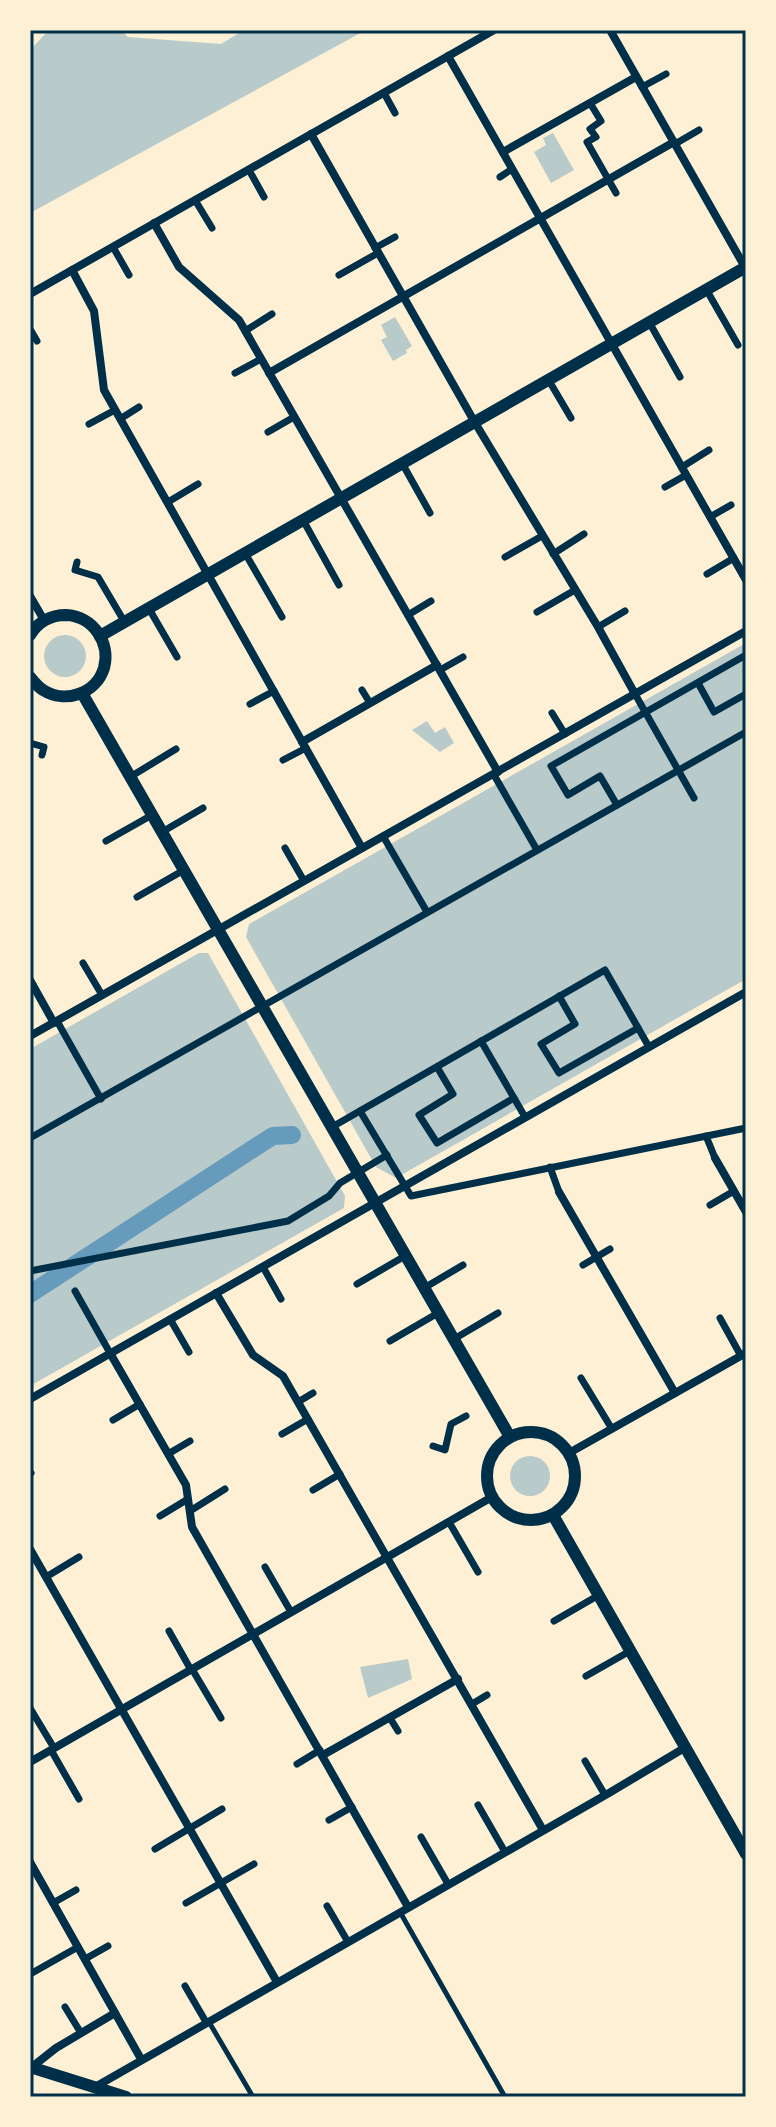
<svg xmlns="http://www.w3.org/2000/svg" width="776" height="2127" font-family="'Times New Roman',serif">
<style>
.green{fill:#b9caca}
.lines{fill:none;stroke-linecap:round;stroke-linejoin:round}
.canal{stroke:#669bbc;stroke-width:18}
.service{stroke:#003049;stroke-width:5}
.pedestrian{stroke:#003049;stroke-width:7}
.minor{stroke:#003049;stroke-width:8}
.tertiary{stroke:#003049;stroke-width:12}
.neatline{fill:none;stroke:#003049;stroke-width:3}
</style>
<rect width="100%" height="100%" fill="#fdf0d5"/>
<g class="green">
<path d="M49,30H121L128,37L221,44L244,30H366L30,213V50Z"/>
<path d="M553,133L574,170L551,183L534,152L546,145L543,138Z"/>
<path d="M395,317L412,346L406,350L407,353L393,361L381,340L387,337L381,325Z"/>
<circle cx="65" cy="656" r="21"/>
<path d="M746,643V979L396,1178L376,1167L246,937L249,924Z"/>
<path d="M427,721L435,733L445,727L454,743L440,752L412,730Z"/>
<path d="M199,953H208L345,1196L344,1208L30,1386V1049Z"/>
<circle cx="530" cy="1476" r="20"/>
<path d="M408,1659L412,1679L368,1698L360,1667Z"/>
</g>
<g class="lines">
<path class="canal" d="M30,1294L265,1141L273,1136L292,1135"/>
<g class="service">
<path d="M400,1912L505,2097"/>
<path d="M209,2022L253,2097"/>
</g>
<g class="pedestrian">
<path d="M642,87L666,74"/>
<path d="M384,93L395,113"/>
<path d="M590,103L601,121L590,129L596,137L587,142L616,193"/>
<path d="M675,144L699,130"/>
<path d="M249,170L264,197"/>
<path d="M500,177L512,169"/>
<path d="M195,200L212,228"/>
<path d="M113,247L129,275"/>
<path d="M375,248L395,237"/>
<path d="M339,275L378,253"/>
<path d="M706,289L738,345"/>
<path d="M649,322L680,377"/>
<path d="M30,329L37,341"/>
<path d="M245,331L272,314"/>
<path d="M235,373L261,359"/>
<path d="M548,379L571,418"/>
<path d="M120,419L139,407"/>
<path d="M89,424L115,410"/>
<path d="M268,432L294,417"/>
<path d="M402,463L430,513"/>
<path d="M682,467L709,450"/>
<path d="M665,487L686,475"/>
<path d="M168,502L198,484"/>
<path d="M710,517L731,505"/>
<path d="M303,520L339,585"/>
<path d="M245,553L282,617"/>
<path d="M553,554L584,534"/>
<path d="M505,557L542,536"/>
<path d="M77,562L75,570L98,577L124,621"/>
<path d="M707,574L734,558"/>
<path d="M148,607L177,657"/>
<path d="M537,612L575,590"/>
<path d="M408,615L431,601"/>
<path d="M598,627L625,611"/>
<path d="M440,670L463,657"/>
<path d="M698,683L714,712L746,694"/>
<path d="M362,690L370,703"/>
<path d="M635,694L694,798"/>
<path d="M250,704L274,691"/>
<path d="M552,713L565,734"/>
<path d="M30,743L44,747L42,755"/>
<path d="M283,760L306,748"/>
<path d="M494,775L537,850"/>
<path d="M130,777L176,749"/>
<path d="M617,805L600,776L568,795L551,766L746,655"/>
<path d="M162,832L203,808"/>
<path d="M383,836L427,912"/>
<path d="M106,841L152,815"/>
<path d="M285,848L304,881"/>
<path d="M137,897L184,870"/>
<path d="M83,963L102,995"/>
<path d="M559,996L575,1024L541,1044L559,1073L638,1028"/>
<path d="M57,1021L101,1099"/>
<path d="M481,1041L525,1117"/>
<path d="M437,1067L453,1094L419,1115L437,1143L514,1098"/>
<path d="M360,1111L411,1196L746,1128"/>
<path d="M332,1127L605,970L649,1047"/>
<path d="M706,1136L715,1158"/>
<path d="M30,1138L746,732"/>
<path d="M550,1167L559,1192"/>
<path d="M710,1205L734,1191"/>
<path d="M583,1265L610,1249"/>
<path d="M263,1267L281,1299"/>
<path d="M30,1271L288,1221L329,1196L340,1183L387,1155"/>
<path d="M357,1284L405,1256"/>
<path d="M424,1288L463,1265"/>
<path d="M75,1291L110,1353"/>
<path d="M720,1318L741,1356"/>
<path d="M170,1319L189,1352"/>
<path d="M454,1339L498,1313"/>
<path d="M390,1341L438,1313"/>
<path d="M581,1378L612,1429"/>
<path d="M298,1402L313,1393"/>
<path d="M113,1420L140,1404"/>
<path d="M282,1434L308,1419"/>
<path d="M433,1446L445,1450L451,1424L466,1416"/>
<path d="M168,1454L190,1441"/>
<path d="M30,1474L31,1473"/>
<path d="M313,1490L340,1474"/>
<path d="M190,1511L225,1489"/>
<path d="M160,1516L188,1499"/>
<path d="M449,1522L478,1572"/>
<path d="M265,1567L291,1612"/>
<path d="M46,1577L79,1557"/>
<path d="M554,1621L599,1595"/>
<path d="M169,1631L191,1670"/>
<path d="M192,1669L221,1718"/>
<path d="M586,1676L630,1651"/>
<path d="M472,1704L487,1695"/>
<path d="M30,1708L54,1748"/>
<path d="M390,1718L398,1731"/>
<path d="M51,1750L79,1799"/>
<path d="M585,1761L605,1795"/>
<path d="M297,1764L320,1750"/>
<path d="M478,1805L505,1852"/>
<path d="M329,1820L352,1807"/>
<path d="M421,1837L448,1884"/>
<path d="M155,1849L222,1809"/>
<path d="M53,1903L76,1890"/>
<path d="M186,1903L254,1864"/>
<path d="M327,1906L348,1942"/>
<path d="M85,1959L108,1946"/>
<path d="M32,1973L78,1947"/>
<path d="M185,1986L206,2022"/>
<path d="M65,2007L81,2033"/>
</g>
<g class="minor">
<path d="M610,30L746,269"/>
<path d="M448,56L746,580"/>
<path d="M311,134L474,421L598,627L635,694"/>
<path d="M503,152L636,77"/>
<path d="M154,223L179,267L239,320L498,772"/>
<path d="M72,270L94,311L104,390L362,848"/>
<path d="M30,294L494,30"/>
<path d="M269,373L674,142"/>
<path d="M30,596L44,620"/>
<path d="M302,742L437,665"/>
<path d="M30,980L54,1023"/>
<path d="M30,1036L746,631"/>
<path d="M715,1158L746,1212"/>
<path d="M559,1192L675,1393"/>
<path d="M216,1293L253,1355L283,1376L543,1830"/>
<path d="M110,1353L186,1485L192,1527L408,1907"/>
<path d="M30,1399L746,992"/>
<path d="M569,1453L746,1353"/>
<path d="M30,1549L277,1982"/>
<path d="M323,1755L458,1679"/>
<path d="M30,1762L492,1497"/>
<path d="M30,1862L141,2059"/>
<path d="M32,2067L56,2048L115,2013"/>
<path d="M95,2087L609,1793L686,1747"/>
</g>
<g class="tertiary">
<path d="M30,635C38,622 51,615 66,615C93,616 111,643 104,668C96,694 65,704 43,690C38,687 34,682 30,677"/>
<path d="M100,636L746,267"/>
<path d="M82,693L510,1437"/>
<circle cx="531" cy="1476" r="44"/>
<path d="M553,1515L746,1854"/>
<path d="M30,2067L126,2097"/>
</g>
</g>
<rect width="776" height="2127" fill="none" stroke="#fdf0d5" stroke-width="64"/>
<rect x="32" y="32" width="712" height="2063" class="neatline"/>
</svg>
